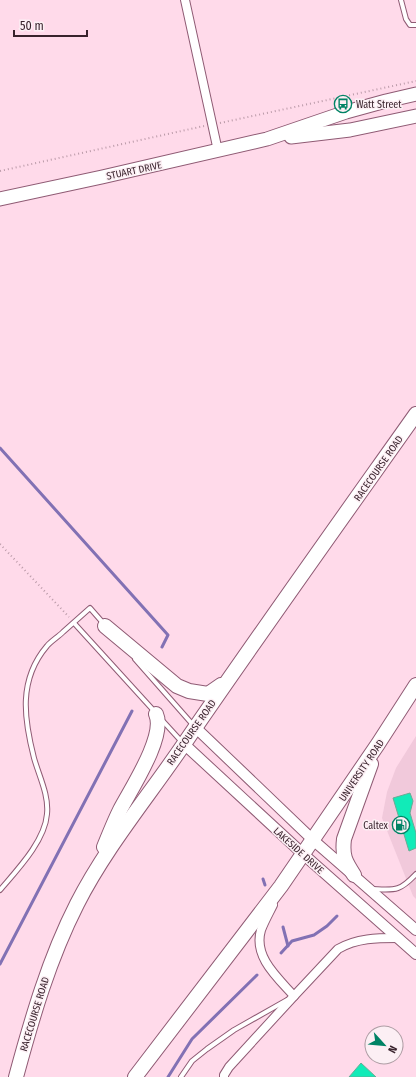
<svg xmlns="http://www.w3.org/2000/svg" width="416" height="1077" font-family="'Fira Sans Condensed',sans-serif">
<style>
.built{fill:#f1c9db}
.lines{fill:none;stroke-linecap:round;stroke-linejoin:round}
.stream{stroke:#8271b4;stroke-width:3}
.building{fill:#11ebb8;stroke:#69ab94}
.service-casing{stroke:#8f5b74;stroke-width:6}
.minor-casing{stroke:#8f5b74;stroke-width:10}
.tertiary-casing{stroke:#8f5b74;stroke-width:12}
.primary-casing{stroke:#8f5b74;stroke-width:15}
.trunk-casing{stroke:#8f5b74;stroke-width:16}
.path{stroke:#bb9ba9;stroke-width:2;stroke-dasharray:1 3;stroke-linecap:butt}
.service{stroke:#fff;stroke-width:4}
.minor{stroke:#fff;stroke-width:8}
.tertiary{stroke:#fff;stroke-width:10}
.primary{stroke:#fff;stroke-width:13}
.trunk{stroke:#fff;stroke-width:14}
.labels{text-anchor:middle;stroke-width:3;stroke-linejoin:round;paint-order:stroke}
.poi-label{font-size:10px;fill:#38222c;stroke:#fceff4;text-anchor:start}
.street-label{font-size:10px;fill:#38222c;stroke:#fceff4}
</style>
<rect width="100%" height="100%" fill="#ffdaea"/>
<path class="built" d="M416,736V899L413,896L382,818L387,792L396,768Z"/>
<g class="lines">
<g class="stream">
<path d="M0,448L168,635L162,647"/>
<path d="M263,879L265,885"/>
<path d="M283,927L288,946"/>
<path d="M281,953L292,941L314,935L327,926L337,916"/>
<path d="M0,964L132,711"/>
<path d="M168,1077L192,1039L257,975"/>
</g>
</g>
<g class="building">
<path d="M410,793L413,801L410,813L416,833V848L409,851L393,798Z"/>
<path d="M361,1063L376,1077H349Z"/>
</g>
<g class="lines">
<defs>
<g id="service">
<path d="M401,0L406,19L410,25H416"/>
<path d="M74,623L155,712"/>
<path d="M135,659L194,726"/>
<path d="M161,719L182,742"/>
<path d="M372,889C395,890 399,892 416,874"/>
<path d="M0,890C17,870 45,841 47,814C49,795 39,776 34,758C24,719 18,680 47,646C51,641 58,637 63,632C72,624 81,616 90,608L104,624"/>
<path d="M181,1077L192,1061L207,1049L234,1030L287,1000"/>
</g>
<g id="minor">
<path d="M185,0L218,151"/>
<path d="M294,996L338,949C357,938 377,938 398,938"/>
<path d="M224,1077V1075L229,1067L294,996C278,978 253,957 261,930C264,922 269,913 273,905"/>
</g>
<g id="tertiary">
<path d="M195,727L313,840L416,930"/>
<path d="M184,744L303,854L416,954"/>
</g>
<g id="primary">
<path d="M291,137L350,130L416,116"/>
<path d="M0,199L102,177L267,139L346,112L386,101L416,94"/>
</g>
<g id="trunk">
<path d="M105,626L177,686L189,691L208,694L221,685"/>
<path d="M104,847C109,835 114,822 120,810C131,789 166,736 156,714"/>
<path d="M354,875C345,861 342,856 344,839L371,764"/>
<path d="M16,1077C32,1018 49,959 77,904C106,847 148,797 184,744C260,633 338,524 416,414"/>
<path d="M135,1077L281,886L378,744L416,685"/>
</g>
</defs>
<use href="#service" class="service-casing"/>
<use href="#minor" class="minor-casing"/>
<use href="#tertiary" class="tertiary-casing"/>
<use href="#primary" class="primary-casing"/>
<use href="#trunk" class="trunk-casing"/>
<g class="path">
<path d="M220,123L416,81"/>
<path d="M0,171L204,126"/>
<path d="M0,544L69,617"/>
</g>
<use href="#service" class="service"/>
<use href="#minor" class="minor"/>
<use href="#tertiary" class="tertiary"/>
<use href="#primary" class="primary"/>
<use href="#trunk" class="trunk"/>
</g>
<defs>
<symbol id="bus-ring" viewBox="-11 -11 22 22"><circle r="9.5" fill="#fceff4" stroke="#008365" stroke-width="1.5"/><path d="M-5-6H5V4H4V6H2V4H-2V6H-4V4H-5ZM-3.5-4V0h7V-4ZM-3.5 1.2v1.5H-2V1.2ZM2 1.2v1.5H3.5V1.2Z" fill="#008365"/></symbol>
<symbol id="fuel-ring" viewBox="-11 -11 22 22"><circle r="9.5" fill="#fceff4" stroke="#008365" stroke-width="1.5"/><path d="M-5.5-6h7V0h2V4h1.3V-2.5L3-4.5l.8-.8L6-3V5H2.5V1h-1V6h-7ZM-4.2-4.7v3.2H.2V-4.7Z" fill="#008365"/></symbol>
</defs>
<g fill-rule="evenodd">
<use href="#bus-ring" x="333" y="94" width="20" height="20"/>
<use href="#fuel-ring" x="391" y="815" width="20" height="20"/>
</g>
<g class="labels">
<g class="poi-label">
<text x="356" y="108">Watt Street</text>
<text x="388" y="829" text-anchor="end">Caltex</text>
</g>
<g class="street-label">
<text transform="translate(134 170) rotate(-12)" y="4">STUART DRIVE</text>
<text transform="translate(378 468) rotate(-55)" y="4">RACECOURSE ROAD</text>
<text transform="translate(191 732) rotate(-55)" y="4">RACECOURSE ROAD</text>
<text transform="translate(361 770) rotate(-56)" y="4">UNIVERSITY ROAD</text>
<text transform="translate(299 850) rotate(42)" y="4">LAKESIDE DRIVE</text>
<text transform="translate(34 1014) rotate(-73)" y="4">RACECOURSE ROAD</text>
</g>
</g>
<g transform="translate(384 1045) rotate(117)"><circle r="19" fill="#fceff4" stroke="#ae9da4"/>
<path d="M0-3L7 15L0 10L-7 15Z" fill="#008365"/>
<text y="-6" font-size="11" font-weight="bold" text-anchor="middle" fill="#38222c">N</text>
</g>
<path d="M14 30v6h73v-6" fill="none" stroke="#38222c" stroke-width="2"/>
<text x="20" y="30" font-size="12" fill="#38222c" stroke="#fceff4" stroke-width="3" paint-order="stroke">50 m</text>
</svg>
